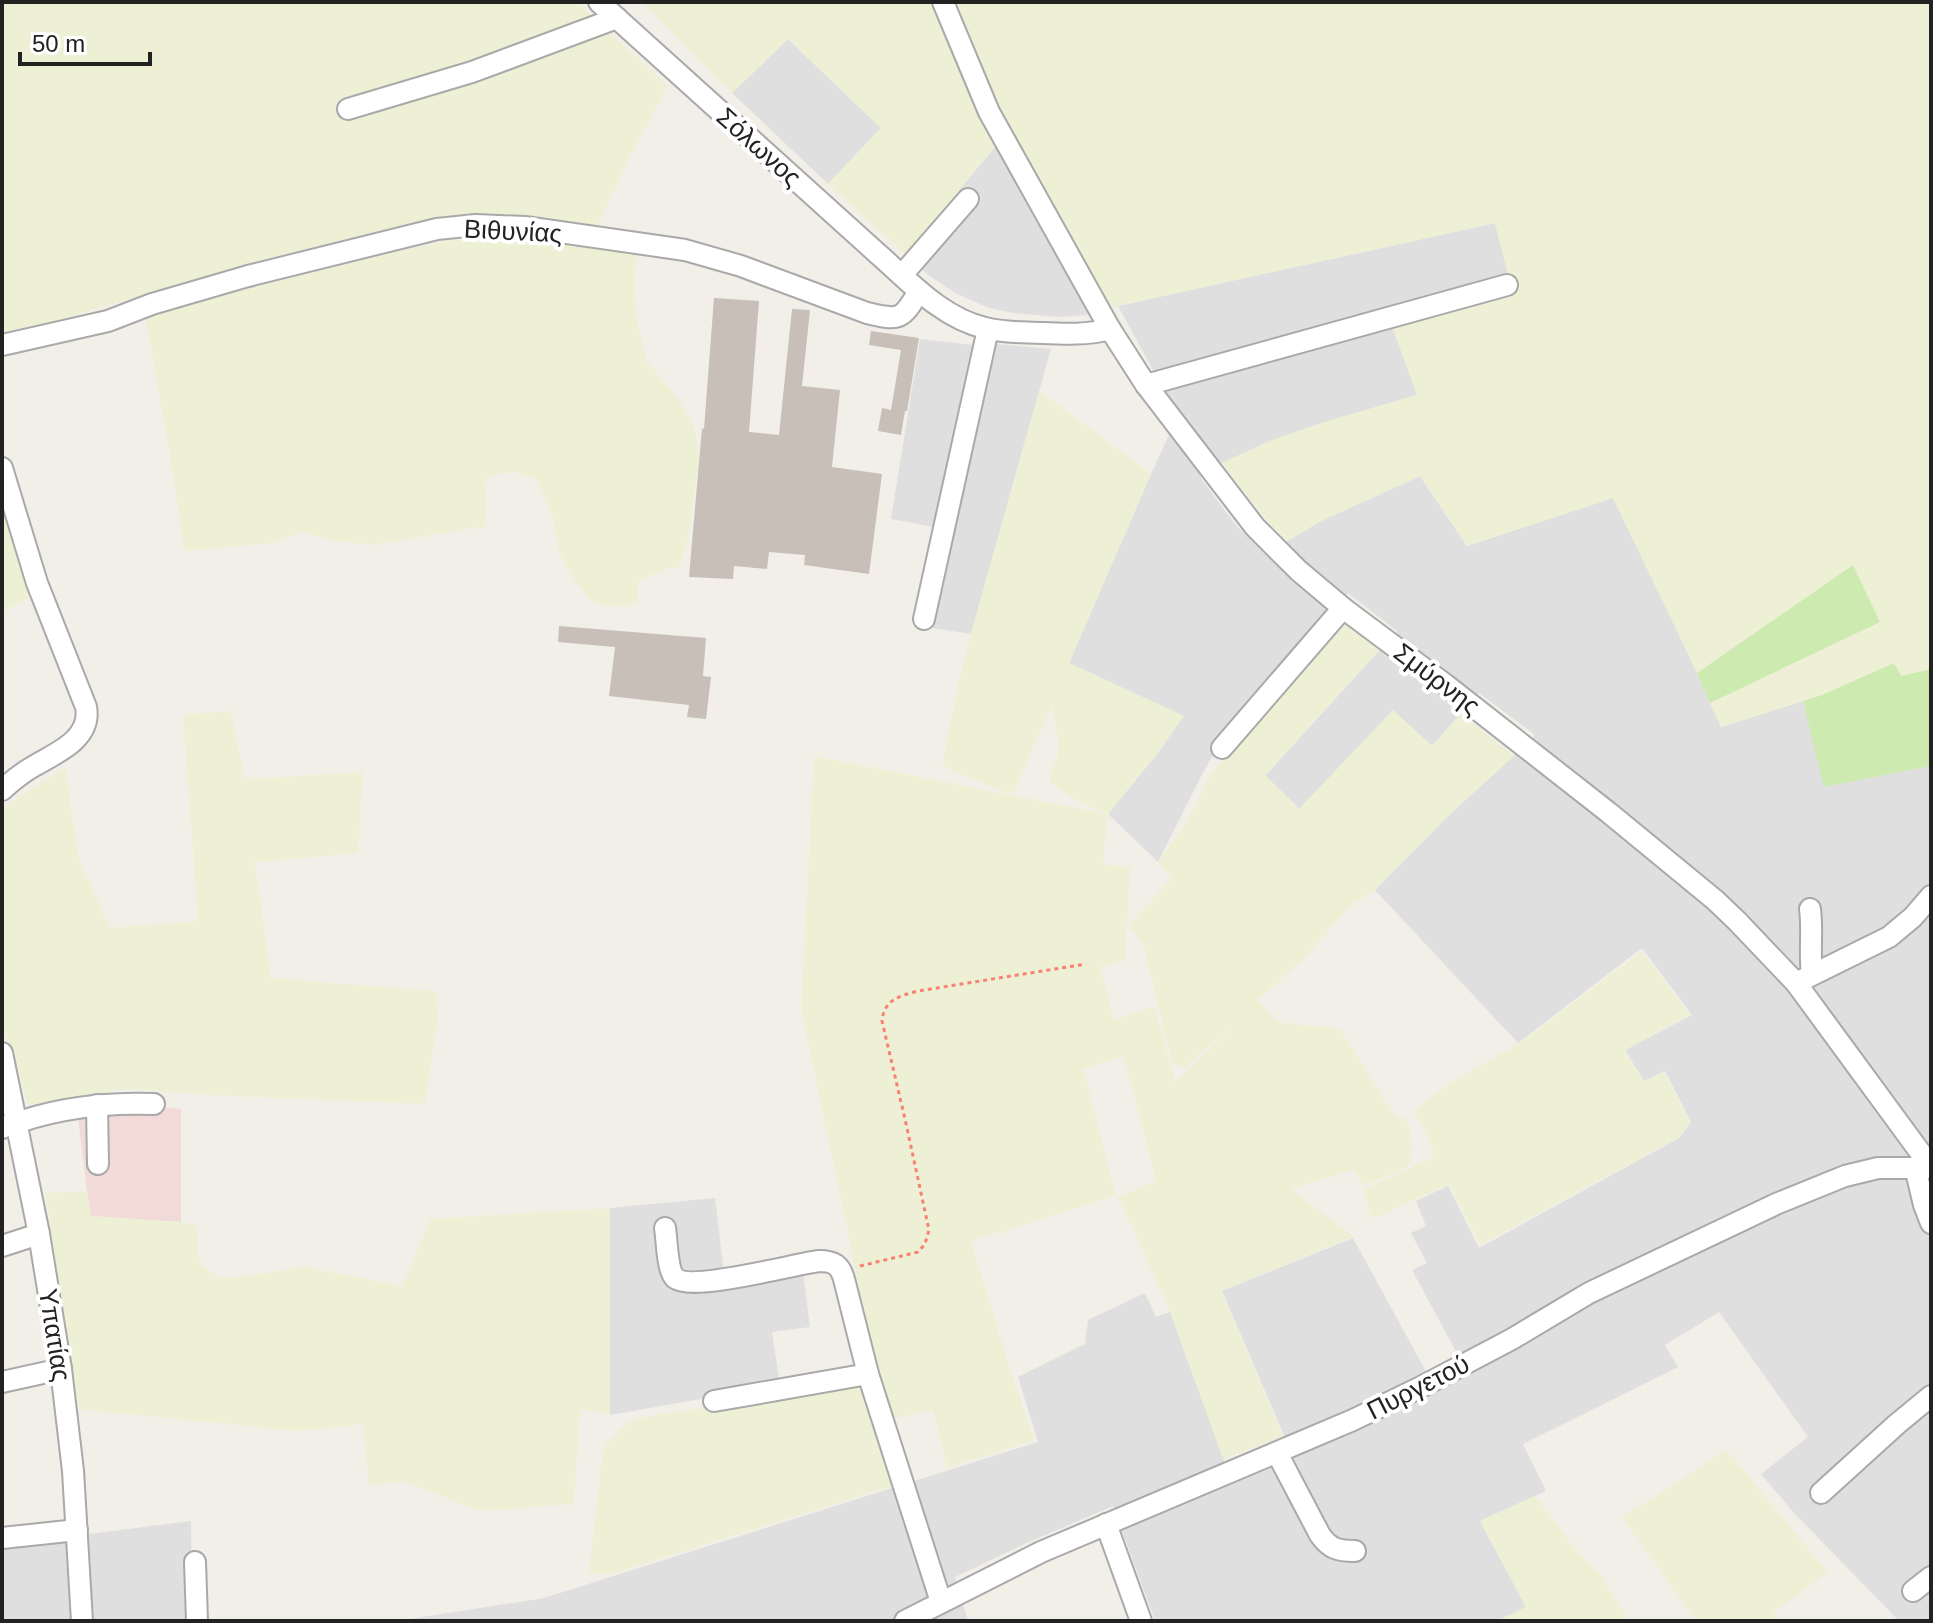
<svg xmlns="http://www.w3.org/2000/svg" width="1933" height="1623" font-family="Arial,sans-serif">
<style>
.residential{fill:#e0dfdf}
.commercial{fill:#f2dad9}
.farmland{fill:#eef0d5}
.grass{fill:#cdebb0}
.building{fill:#c7bfb8}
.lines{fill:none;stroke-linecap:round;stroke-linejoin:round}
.minor-casing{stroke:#a9a9a9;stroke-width:24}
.path{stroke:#fa8072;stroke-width:3;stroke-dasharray:4 4;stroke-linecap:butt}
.minor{stroke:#fff;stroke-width:20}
.labels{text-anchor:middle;stroke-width:8;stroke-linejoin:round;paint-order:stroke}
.street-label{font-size:26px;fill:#222;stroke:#fff}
</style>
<rect width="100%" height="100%" fill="#f2efe9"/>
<g class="residential">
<path d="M788,39L881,128L828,184L732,93Z"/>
<path d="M996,146L1055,247L1082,299L1088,315L1058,317L1013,313L989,308L955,293L928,275L919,267L973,206L959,190Z"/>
<path d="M1495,223L1509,278L1417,395L1325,422L1275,439L1222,463L1200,477L1235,524L1265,554L1321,521L1420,476L1467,546L1613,498L1676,626L1721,727L1803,701L1825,786L1931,766V1621H1899L1794,1513L1761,1474L1808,1437L1719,1312L1665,1345L1678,1367L1523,1444L1546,1491L1480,1521L1526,1607L1497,1621H1155L1113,1506L1029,1542L955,1577L968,1621H397L544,1598L1038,1442L1018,1377L1085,1344L1088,1320L1145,1293L1156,1317L1170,1312L1232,1482L1293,1456L1222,1291L1353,1238L1435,1388L1467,1372L1412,1270L1427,1263L1411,1233L1426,1226L1416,1201L1448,1186L1479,1248L1679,1138L1691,1122L1665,1071L1644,1081L1625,1050L1692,1015L1642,948L1518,1043L1375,890L1448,816L1535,735L1479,693L1432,746L1393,711L1300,809L1265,776L1397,631L1348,593L1317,628L1215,752L1205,769L1158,862L1108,814L1157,754L1183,716L1069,663L1151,474L1180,411L1164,390L1118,306Z"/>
<path d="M920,339L974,345L934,527L891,519Z"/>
<path d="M996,344L1051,349L971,634L933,628Z"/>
<path d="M715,1198L725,1282L803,1272L810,1327L772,1332L780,1385L610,1415V1208Z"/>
<path d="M191,1521L192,1621H2V1545Z"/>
</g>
<path class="commercial" d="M113,1103L181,1109V1222L90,1216L77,1109Z"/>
<g class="farmland">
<path d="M2,2H577L668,86L631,154L597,226L509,216L477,214L444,217L190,282L2,336Z"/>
<path d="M640,2H1931V669L1901,677L1894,663L1822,695L1721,727L1710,703L1879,622L1853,565L1697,673L1613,498L1467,546L1420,476L1321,521L1289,540L1270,524L1222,463L1275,439L1325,422L1417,395L1390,321L1509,278L1495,223L1109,308L1054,207L1023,161L1006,132L906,255L828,184L881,128L788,39L732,93L656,16Z"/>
<path d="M467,237L524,239L637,254L634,278L637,322L647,361L679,400L695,428L699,461L688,541L678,568L667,569L638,580V601L626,607L596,604L588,597L573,579L559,552L552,515L537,480L515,472L492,475L483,483L487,499L486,526L375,545L337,541L299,532L276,543L184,551L174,479L146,320L148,314L303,274L417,247Z"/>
<path d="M1039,391L1151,474L1069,663L1184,716L1157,754L1108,814L1074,799L1051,783L1050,776L1057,758L1059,743L1052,706L1012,795L952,771L942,764L959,680L971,634Z"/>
<path d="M2,498L31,595L2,613Z"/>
<path d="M1339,620L1380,649L1265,775L1299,809L1393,710L1432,746L1461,714L1514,756L1448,816L1375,890L1349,907L1303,960L1258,1000L1277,1022L1340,1029L1392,1111L1397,1117L1405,1118L1411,1131L1412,1155L1408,1167L1363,1186L1354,1170L1291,1189L1354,1236L1221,1291L1283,1436L1223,1459L1170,1311L1118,1196L1156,1182L1124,1057L1083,1068L1116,1196L971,1241L1012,1375L1034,1440L947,1468L933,1410L891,1419L860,1291L801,1009L814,756L1107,814L1103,864L1130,867L1127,926L1126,961L1100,967L1114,1019L1155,1007L1175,1082L1233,1025L1184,1068L1172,1063L1143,944L1128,926L1172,878L1158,862L1193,812L1210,775Z"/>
<path d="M231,711L245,779L363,772L358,853L255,862L271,978L436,991L438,1017L425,1104L209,1095L134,1089L117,1090L59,1104L38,1106L28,1103L10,1043L2,1027V808L65,767L79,859L110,928L198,921L183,714Z"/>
<path d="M1642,951L1690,1015L1624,1050L1644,1082L1664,1072L1690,1122L1678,1138L1480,1245L1449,1185L1371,1219L1363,1190L1433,1157L1432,1144L1414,1111L1447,1085L1518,1044Z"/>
<path d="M87,1191L91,1216L181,1222L196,1226L198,1232L197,1256L203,1266L220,1278L246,1276L305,1267L402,1286L430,1219L610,1208V1415L580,1409L574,1504L478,1511L404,1481L369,1486L363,1424L298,1431L79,1409L45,1193Z"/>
<path d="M864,1381L895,1485L608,1575L589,1572L603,1451L608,1442L627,1423L639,1418Z"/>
<path d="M1727,1450L1828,1572L1773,1613L1778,1621H1696L1622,1517Z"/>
<path d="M1535,1496L1575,1548L1601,1575L1629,1621H1497L1526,1607L1480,1521Z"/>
</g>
<g class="grass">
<path d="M1853,565L1880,622L1710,703L1697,673Z"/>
<path d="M1894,663L1901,676L1931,669V766L1824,787L1803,701L1822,695Z"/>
</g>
<g class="building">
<path d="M714,298L759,301L749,432L779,435L792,309L810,310L802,386L840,390L832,467L882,474L869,574L804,565L805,555L769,552L767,569L734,566L733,579L689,577L702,428L704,429Z"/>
<path d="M871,331L919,338L907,411H905L901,435L878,431L882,408L891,410L901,350L869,345Z"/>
<path d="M559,626L706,638L703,676L711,677L706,719L687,717L689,705L609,696L615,647L558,642Z"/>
</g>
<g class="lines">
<defs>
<g id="minor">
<path d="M599,2L878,254C910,282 942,318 985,328C1003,333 1023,332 1042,333C1065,334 1088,335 1110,329"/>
<path d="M943,2L989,112L1110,329L1146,385L1255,527L1299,571L1343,608L1446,685L1608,812L1715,900L1737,921L1796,983L1931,1167"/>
<path d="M348,109L472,72L617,18"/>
<path d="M902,275L968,199"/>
<path d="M2,345L108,321L152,304L248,276L437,229L476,225L525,227L685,250L741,266L867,313C900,321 902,320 919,291"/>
<path d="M1146,385L1507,285"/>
<path d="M2,468L37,583L86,707C92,739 56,753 34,766C22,773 12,781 2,790"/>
<path d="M924,619L988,329"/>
<path d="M1222,748L1343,608"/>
<path d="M1810,909C1813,931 1809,953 1812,974"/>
<path d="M1796,983L1889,937L1913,917L1931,896"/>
<path d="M2,1053L39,1234L61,1369L73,1471L82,1621"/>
<path d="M97,1105L98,1164"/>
<path d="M2,1128C50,1109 102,1102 154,1104"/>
<path d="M1915,1167L1924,1205L1931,1223"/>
<path d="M665,1228C667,1240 667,1270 675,1278C692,1292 794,1264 819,1261C834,1261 840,1265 844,1279L868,1374L941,1602"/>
<path d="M2,1246L39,1234"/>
<path d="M2,1382L61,1369"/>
<path d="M714,1401L868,1374"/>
<path d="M1277,1453L1320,1535C1330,1549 1338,1551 1355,1551"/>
<path d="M1821,1493L1897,1424L1931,1396"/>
<path d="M1106,1524L1141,1621"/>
<path d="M2,1538L77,1530"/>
<path d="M195,1562L197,1621"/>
<path d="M1913,1591L1931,1577"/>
<path d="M905,1621L1041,1552L1353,1420L1421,1387L1512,1339L1589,1293L1776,1204L1845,1176L1878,1168H1931"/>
</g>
</defs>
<use href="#minor" class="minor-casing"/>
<path class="path" d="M860,1266L918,1252L925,1244L929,1230L905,1119L882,1021C884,1000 899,996 918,991L1086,964"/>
<use href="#minor" class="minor"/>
</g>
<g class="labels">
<g class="street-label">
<text transform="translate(759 147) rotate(42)" y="9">Σόλωνος</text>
<text transform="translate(513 231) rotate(3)" y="9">Βιθυνίας</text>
<text transform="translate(1437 679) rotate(37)" y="9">Σμύρνης</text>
<text transform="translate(55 1335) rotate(81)" y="9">Υπατίας</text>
<text transform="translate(1418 1387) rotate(-27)" y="9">Πυργετού</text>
</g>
</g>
<rect width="1933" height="1623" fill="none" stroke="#222222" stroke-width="8"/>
<path d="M20 52v12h130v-12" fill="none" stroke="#222222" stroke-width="4"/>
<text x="32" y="52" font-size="24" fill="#222222" stroke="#ffffff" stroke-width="6" paint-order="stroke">50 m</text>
</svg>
